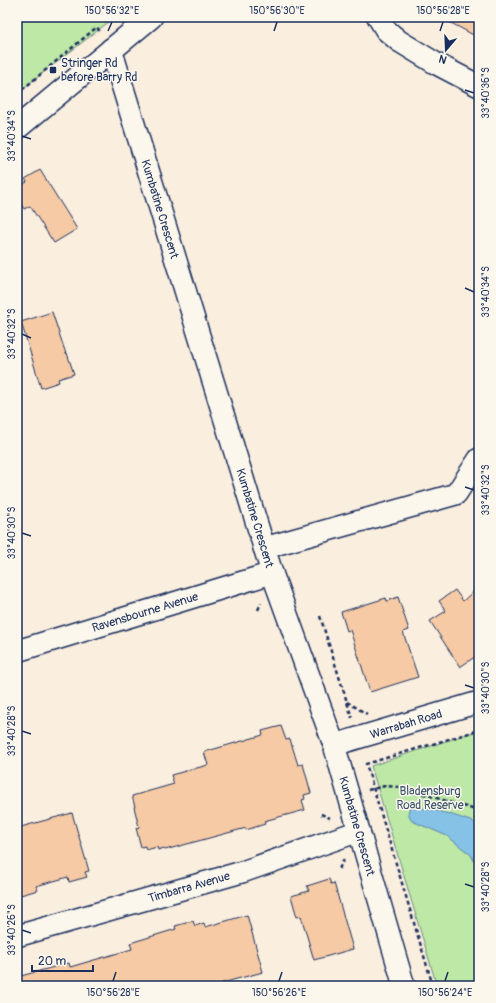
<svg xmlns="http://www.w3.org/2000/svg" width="496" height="1003" font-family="Pangolin,sans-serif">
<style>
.green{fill:#bde8a5;stroke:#6c8c82}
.water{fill:#85c2e5;stroke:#5b87af}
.building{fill:#f6caa5;stroke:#1b2f5e}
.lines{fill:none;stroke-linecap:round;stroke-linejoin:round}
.street-casing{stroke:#1b2f5e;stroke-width:24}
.secondary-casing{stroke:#1b2f5e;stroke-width:25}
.path{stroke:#1b2f5e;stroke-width:2.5;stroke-dasharray:4 3;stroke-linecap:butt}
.street{stroke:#fbf7ec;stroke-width:21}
.secondary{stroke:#fbf7ec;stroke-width:22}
.ticks{fill:none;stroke:#1b2f5e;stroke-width:1.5}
.poi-dot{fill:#1b2f5e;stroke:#fbf7ec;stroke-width:1.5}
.labels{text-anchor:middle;stroke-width:3;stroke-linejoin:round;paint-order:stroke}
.poi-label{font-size:12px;fill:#1b2f5e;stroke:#fbf7ec;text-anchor:start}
.street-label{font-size:12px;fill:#1b2f5e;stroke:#fbf7ec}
.park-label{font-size:12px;fill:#3b546c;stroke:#fbf7ec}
.neatline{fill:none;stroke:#1b2f5e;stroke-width:1.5}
.ticks-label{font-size:10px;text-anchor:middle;fill:#1b2f5e}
</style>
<rect width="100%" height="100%" fill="#faeede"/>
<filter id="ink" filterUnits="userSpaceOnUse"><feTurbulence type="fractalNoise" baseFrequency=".025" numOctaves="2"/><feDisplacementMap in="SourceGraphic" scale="8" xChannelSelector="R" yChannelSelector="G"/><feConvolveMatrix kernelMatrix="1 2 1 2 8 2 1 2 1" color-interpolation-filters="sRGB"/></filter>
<g filter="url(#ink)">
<g class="green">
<path d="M17,17H115L17,93Z"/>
<path d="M479,730V986H437L371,766Z"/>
</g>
<path class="water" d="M410,807C434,808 456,816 479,824V871L471,855L447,836L412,821L408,813Z"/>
<g class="building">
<path d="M440,17H479V38Z"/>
<path d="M40,170L77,229L54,243L30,206L24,209L17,197V188L27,182L25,179Z"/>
<path d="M52,312L66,354L67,353L74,374L58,379L59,382L41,388L21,322Z"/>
<path d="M479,586V654L460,667L430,621L446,611L439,601L455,590L463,601Z"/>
<path d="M398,597L409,630L403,632L418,677L370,692L350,630L347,631L341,612L386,598L387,601Z"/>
<path d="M281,726L286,740L290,739L298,765L303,764L311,793L304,795L305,799L302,800L305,810L264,821L265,824L246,830V828L165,850L164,848L158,850L157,847L146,850L145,846L141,847L136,828L139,827L134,807H135L132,796L174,784L171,775L208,765L204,752L263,735L262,731Z"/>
<path d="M72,813L89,871L85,872L87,877L69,882L68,877L36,886L38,890L17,896V828Z"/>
<path d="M329,879L331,884L334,883L353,949L314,960L301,916L297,917L291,896L309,891L307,886Z"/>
<path d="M247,915L263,972L222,983L223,986H17V977L69,963L70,967L132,949L130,943L176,929L175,926L193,921L195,926L204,923L205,927Z"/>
</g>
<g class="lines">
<defs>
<g id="street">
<path d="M378,17L386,30L399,41L435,63L479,86"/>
<path d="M111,49L272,573L334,745L404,986"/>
<path d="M264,548L456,494L479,459"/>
<path d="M17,651L272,573"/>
<path d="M334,745L479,702"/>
<path d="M17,936L242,872L359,831"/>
</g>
<path id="secondary" d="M17,128L151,17"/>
</defs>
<use href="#street" class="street-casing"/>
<use href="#secondary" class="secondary-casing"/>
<g class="path">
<path d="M17,94L97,27L100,32"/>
<path d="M258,610L261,603"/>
<path d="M320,616L352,718"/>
<path d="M347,702L367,714"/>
<path d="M368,790L385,786L401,787L479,811"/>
<path d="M321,814L330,818"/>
<path d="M339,869L344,859"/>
<path d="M433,986L366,764L479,730"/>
</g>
<use href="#street" class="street"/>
<use href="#secondary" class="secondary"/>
</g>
</g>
<path class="ticks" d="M108,31L112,22M274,31L277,22M440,31L443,22M465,90L474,93M22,136L31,139M465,288L474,292M22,334L31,338M465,487L474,490M22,533L31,536M465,685L474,688M22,731L31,734M465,884L474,887M22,930L31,933M113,981L116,972M279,981L282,972M445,981L448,972"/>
<rect class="poi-dot" x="49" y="66" width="8" height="8" rx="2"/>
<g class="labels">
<g class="poi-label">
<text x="61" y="67">Stringer Rd<tspan x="61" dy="14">before Barry Rd</tspan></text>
</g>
<g class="street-label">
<text transform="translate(160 209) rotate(73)" y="4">Kumbatine Crescent</text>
<text transform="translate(255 518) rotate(73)" y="4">Kumbatine Crescent</text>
<text transform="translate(145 612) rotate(-17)" y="4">Ravensbourne Avenue</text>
<text transform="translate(406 724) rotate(-17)" y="4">Warrabah Road</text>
<text transform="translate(357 826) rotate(74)" y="4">Kumbatine Crescent</text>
<text transform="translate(189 887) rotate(-16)" y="4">Timbarra Avenue</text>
</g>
<g class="park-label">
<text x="430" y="795">Bladensburg<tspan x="430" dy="14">Road Reserve</tspan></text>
</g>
</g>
<rect width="496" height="1003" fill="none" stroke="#fbf7ec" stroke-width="44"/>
<g transform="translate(446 50) rotate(199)" stroke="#fbf7ec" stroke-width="3" paint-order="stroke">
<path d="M0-3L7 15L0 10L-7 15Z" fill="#1b2f5e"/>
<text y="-6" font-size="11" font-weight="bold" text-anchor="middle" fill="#1b2f5e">N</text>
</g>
<path d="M32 965v6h61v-6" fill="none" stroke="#1b2f5e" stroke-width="2"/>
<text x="38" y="965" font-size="12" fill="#1b2f5e" stroke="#fbf7ec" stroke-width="3" paint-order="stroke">20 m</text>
<rect x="22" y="22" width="452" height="959" class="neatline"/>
<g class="ticks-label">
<text x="112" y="14">150°56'32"E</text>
<text x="277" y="14">150°56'30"E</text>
<text x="443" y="14">150°56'28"E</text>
<text transform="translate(485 93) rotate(-90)" y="4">33°40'36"S</text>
<text transform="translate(11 136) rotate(-90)" y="4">33°40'34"S</text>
<text transform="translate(485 292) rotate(-90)" y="4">33°40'34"S</text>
<text transform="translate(11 334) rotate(-90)" y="4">33°40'32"S</text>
<text transform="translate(485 490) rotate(-90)" y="4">33°40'32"S</text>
<text transform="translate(11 533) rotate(-90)" y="4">33°40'30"S</text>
<text transform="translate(485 688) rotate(-90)" y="4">33°40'30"S</text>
<text transform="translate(11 731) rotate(-90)" y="4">33°40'28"S</text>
<text transform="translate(485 887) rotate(-90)" y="4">33°40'28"S</text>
<text transform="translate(11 930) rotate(-90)" y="4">33°40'26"S</text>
<text x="113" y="996">150°56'28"E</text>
<text x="279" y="996">150°56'26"E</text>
<text x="445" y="996">150°56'24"E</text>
</g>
</svg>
